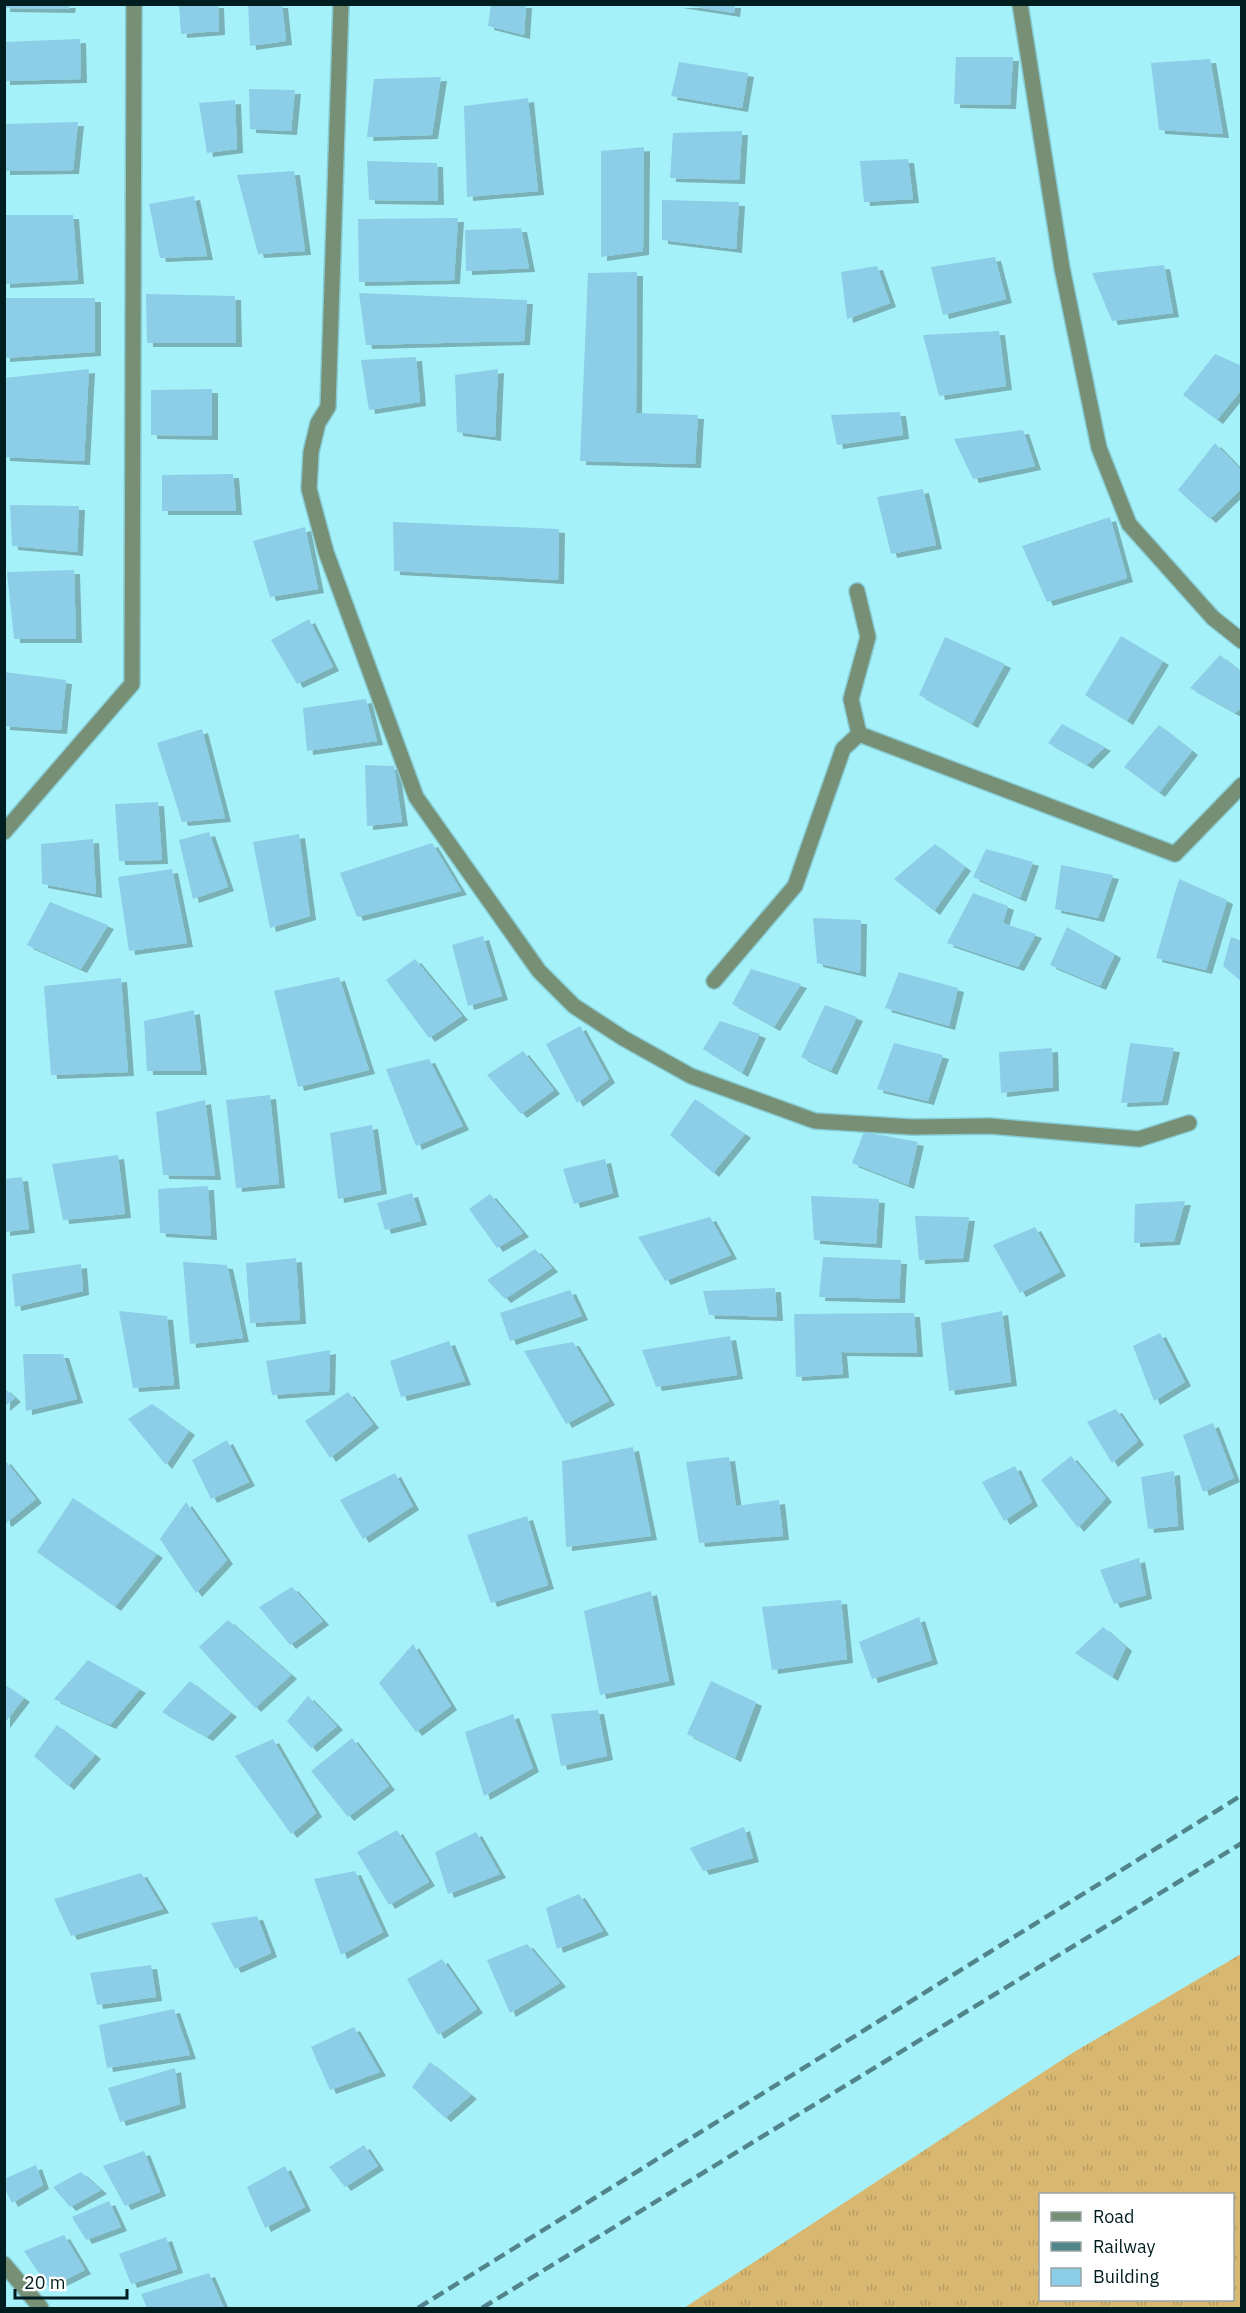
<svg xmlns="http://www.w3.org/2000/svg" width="1246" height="2313" font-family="'IBM Plex Sans',sans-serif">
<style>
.grass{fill:url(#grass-tufts);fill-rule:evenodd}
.building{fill:#8ccde7;filter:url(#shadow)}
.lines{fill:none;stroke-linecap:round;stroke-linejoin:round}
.minor-casing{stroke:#87cbd2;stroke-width:18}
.minor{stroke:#768f75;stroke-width:15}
.rail{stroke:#51858b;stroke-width:4.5;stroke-dasharray:12 6;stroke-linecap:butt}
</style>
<defs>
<pattern id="grass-tufts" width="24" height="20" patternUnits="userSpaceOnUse" patternTransform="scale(1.5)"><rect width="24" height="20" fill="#d8b771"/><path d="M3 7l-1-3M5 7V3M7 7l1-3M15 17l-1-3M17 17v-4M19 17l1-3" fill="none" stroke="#b89d62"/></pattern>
<filter id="shadow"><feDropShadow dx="6" dy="4" stdDeviation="0" flood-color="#0004"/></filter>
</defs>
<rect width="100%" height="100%" fill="#a5f1f9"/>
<path class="grass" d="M1241,1954V2308H684L1074,2052ZM1040,2194H1232V2300H1040Z"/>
<g class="building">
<path d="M4,4H70L69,9L4,8Z"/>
<path d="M179,4H218L219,31L181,34Z"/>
<path d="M248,4H282L286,41L250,46Z"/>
<path d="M491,4H526L524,35L488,26Z"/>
<path d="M677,4H735L734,13Z"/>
<path d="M80,39L81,79L4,81V42Z"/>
<path d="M956,57H1013L1010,105L954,104Z"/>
<path d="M1210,59L1223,134L1159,130L1151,63Z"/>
<path d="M679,62L748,73L742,108L671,96Z"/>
<path d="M441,77L432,135L367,137L374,79Z"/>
<path d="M249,89L295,90L291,131L250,129Z"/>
<path d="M528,98L538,191L467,197L464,106Z"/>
<path d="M235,100L237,149L207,153L199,103Z"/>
<path d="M78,122L73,170L4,171V124Z"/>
<path d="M742,131L739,180L670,178L673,133Z"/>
<path d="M644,147L643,251L601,257V151Z"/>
<path d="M908,159L913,199L864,202L860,161Z"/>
<path d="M367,161L437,163L438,201L369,200Z"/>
<path d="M294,171L305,251L258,254L237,175Z"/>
<path d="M194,196L207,256L160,258L149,204Z"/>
<path d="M662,200L739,202L736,249L662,240Z"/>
<path d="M4,215H73L78,280L4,284Z"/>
<path d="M458,218L454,280L359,282L358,219Z"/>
<path d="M521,228L529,268L466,271L465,230Z"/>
<path d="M995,257L1006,299L943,315L931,267Z"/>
<path d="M1164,265L1173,313L1112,321L1092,273Z"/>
<path d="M877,266L890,303L847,319L841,272Z"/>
<path d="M637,272L636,413L698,415L695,464L580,461L588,273Z"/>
<path d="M359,293L527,300L524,341L366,345Z"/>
<path d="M146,294L235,296L236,343H147Z"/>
<path d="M4,298H95V352L4,358Z"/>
<path d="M999,331L1006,386L939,396L923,335Z"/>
<path d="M1215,354L1242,366V389L1217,420L1183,395Z"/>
<path d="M416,357L420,402L369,410L361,360Z"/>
<path d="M89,369L84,461L4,457V378Z"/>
<path d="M498,369L495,437L457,432L455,375Z"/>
<path d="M212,389V436L151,435V390Z"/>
<path d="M900,412L903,435L837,445L831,415Z"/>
<path d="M1023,430L1035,466L973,479L954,439Z"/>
<path d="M1215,443L1242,471V488L1210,519L1178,490Z"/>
<path d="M233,474L236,511H162V475Z"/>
<path d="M923,489L936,545L891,554L877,497Z"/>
<path d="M10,505L79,506L77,552L12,546Z"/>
<path d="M1110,517L1127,578L1047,602L1022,546Z"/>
<path d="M393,522L559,529L558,580L394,571Z"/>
<path d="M305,527L318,589L270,597L253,541Z"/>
<path d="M74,570L76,639H14L7,572Z"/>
<path d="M309,619L333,667L297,684L271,640Z"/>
<path d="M1121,636L1163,661L1127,721L1085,695Z"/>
<path d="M945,637L1005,664L972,724L919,695Z"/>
<path d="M1220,655L1242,673V707L1235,713L1190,688Z"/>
<path d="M4,672L66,680L61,730L4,726Z"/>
<path d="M366,699L377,741L307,751L303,708Z"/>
<path d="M1062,724L1105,747L1087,765L1048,743Z"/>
<path d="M1159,725L1192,751L1159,793L1124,767Z"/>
<path d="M202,729L225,818L182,822L157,743Z"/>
<path d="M365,765L394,766L402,822L367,826Z"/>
<path d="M158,802L162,860L119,861L115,804Z"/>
<path d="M209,832L228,887L193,899L179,840Z"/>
<path d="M299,834L310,916L270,928L253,842Z"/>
<path d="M93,839L96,894L42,884L41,844Z"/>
<path d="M432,843L461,891L357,917L340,873Z"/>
<path d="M935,844L965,867L934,911L894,879Z"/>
<path d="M986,849L1033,862L1020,898L973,877Z"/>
<path d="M1061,865L1113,875L1098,918L1055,909Z"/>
<path d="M172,869L187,943L129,951L118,877Z"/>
<path d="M1179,879L1227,900L1206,970L1156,958Z"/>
<path d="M973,893L1008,906L1003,923L1036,934L1018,967L947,943Z"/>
<path d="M50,902L108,925L81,969L27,945Z"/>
<path d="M813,918L861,920L860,973L817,963Z"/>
<path d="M1067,927L1115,954L1100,986L1050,965Z"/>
<path d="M483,936L502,996L468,1006L452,945Z"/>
<path d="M1231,937L1242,941V982L1223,966Z"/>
<path d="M415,959L462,1016L429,1038L386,980Z"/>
<path d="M751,969L801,984L774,1027L732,1004Z"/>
<path d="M899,972L958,988L949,1026L885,1008Z"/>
<path d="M339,977L369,1070L298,1087L274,991Z"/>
<path d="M121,978L128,1072L51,1075L44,986Z"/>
<path d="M825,1005L857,1017L831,1071L801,1057Z"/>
<path d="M194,1010L201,1071H147L144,1021Z"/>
<path d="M720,1021L760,1034L742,1073L703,1049Z"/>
<path d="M580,1026L609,1079L577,1103L546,1044Z"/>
<path d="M894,1043L943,1055L928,1101L877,1089Z"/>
<path d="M1130,1043L1174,1048L1162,1101L1121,1103Z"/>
<path d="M1052,1048L1053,1087L1001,1093L999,1052Z"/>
<path d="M523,1051L554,1090L521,1114L487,1075Z"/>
<path d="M429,1059L463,1126L416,1146L386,1069Z"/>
<path d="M270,1095L279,1184L236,1188L226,1100Z"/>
<path d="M695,1099L745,1134L713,1173L670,1135Z"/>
<path d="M205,1100L215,1176L163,1175L156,1112Z"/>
<path d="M372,1125L381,1190L338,1199L330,1133Z"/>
<path d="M864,1132L918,1142L908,1185L852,1163Z"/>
<path d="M118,1155L125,1214L63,1220L52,1164Z"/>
<path d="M605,1159L613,1193L574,1204L563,1169Z"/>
<path d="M22,1177L29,1229L4,1232V1179Z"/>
<path d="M208,1186L211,1236L160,1233L158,1189Z"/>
<path d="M412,1193L421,1221L385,1230L377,1203Z"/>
<path d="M490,1194L523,1233L497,1248L469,1209Z"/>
<path d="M811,1196L879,1199L876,1244L814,1240Z"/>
<path d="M1185,1201L1174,1241L1134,1243L1135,1204Z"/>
<path d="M915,1216L969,1217L963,1258L919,1260Z"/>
<path d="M710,1217L731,1255L665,1281L638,1237Z"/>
<path d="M1035,1227L1060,1272L1020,1293L993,1245Z"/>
<path d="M535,1249L552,1268L505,1299L487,1280Z"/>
<path d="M823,1257L901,1260L899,1299L819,1297Z"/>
<path d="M296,1258L300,1320L250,1323L246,1263Z"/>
<path d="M183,1262L227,1265L243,1338L190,1344Z"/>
<path d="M81,1264L83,1291L15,1307L12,1274Z"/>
<path d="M775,1288L777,1317L709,1315L703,1291Z"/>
<path d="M570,1290L582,1316L510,1341L500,1313Z"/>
<path d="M119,1311L167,1316L174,1385L133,1388Z"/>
<path d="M1002,1311L1011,1382L949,1391L941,1323Z"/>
<path d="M914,1313L917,1353L841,1352L843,1374L796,1377L794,1314Z"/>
<path d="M1160,1333L1185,1382L1154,1401L1133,1346Z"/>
<path d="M730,1336L737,1375L656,1387L642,1350Z"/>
<path d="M449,1341L465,1381L401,1397L390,1361Z"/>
<path d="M573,1342L609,1401L566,1424L524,1351Z"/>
<path d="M330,1350L329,1391L272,1395L266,1361Z"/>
<path d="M23,1354H63L77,1399L26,1411Z"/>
<path d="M4,1388L15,1398L4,1407Z"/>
<path d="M348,1392L373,1424L330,1458L305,1421Z"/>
<path d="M152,1404L189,1431L166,1465L128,1419Z"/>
<path d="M1116,1409L1138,1441L1112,1463L1087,1422Z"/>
<path d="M1213,1423L1234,1478L1203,1492L1183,1435Z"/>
<path d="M227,1440L249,1482L211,1499L192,1460Z"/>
<path d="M633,1447L651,1536L566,1547L562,1461Z"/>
<path d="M1071,1456L1106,1498L1078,1528L1041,1480Z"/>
<path d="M729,1457L736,1506L779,1500L783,1536L699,1543L686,1462Z"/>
<path d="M4,1459L36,1499L6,1523L4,1521Z"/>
<path d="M1015,1466L1032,1502L1004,1521L982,1482Z"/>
<path d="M1174,1471L1178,1526L1148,1529L1141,1477Z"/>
<path d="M395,1473L413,1506L363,1539L340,1500Z"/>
<path d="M73,1498L157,1554L115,1607L37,1552Z"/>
<path d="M186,1502L227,1560L196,1593L160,1539Z"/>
<path d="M527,1516L548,1585L491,1603L467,1535Z"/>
<path d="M1139,1558L1146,1595L1114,1604L1100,1570Z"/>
<path d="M292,1587L323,1621L290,1645L259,1607Z"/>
<path d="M651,1591L669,1681L600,1695L584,1611Z"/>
<path d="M841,1600L847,1659L772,1670L762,1607Z"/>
<path d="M919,1617L932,1660L872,1679L859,1642Z"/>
<path d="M228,1620L291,1675L255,1708L199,1647Z"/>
<path d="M1103,1627L1126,1647L1112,1677L1075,1653Z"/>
<path d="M413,1644L451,1706L416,1732L379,1683Z"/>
<path d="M88,1660L140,1689L110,1725L54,1699Z"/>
<path d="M190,1681L231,1713L207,1737L162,1712Z"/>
<path d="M711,1681L756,1702L735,1758L687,1734Z"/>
<path d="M4,1684L24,1698L4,1724Z"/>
<path d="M308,1696L337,1726L311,1748L287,1721Z"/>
<path d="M598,1710L607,1756L561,1766L551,1714Z"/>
<path d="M513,1714L533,1768L484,1796L465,1732Z"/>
<path d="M57,1725L95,1755L68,1786L34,1756Z"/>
<path d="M352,1738L389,1786L348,1817L311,1771Z"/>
<path d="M273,1739L316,1813L291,1834L235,1756Z"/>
<path d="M744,1827L753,1858L703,1871L690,1848Z"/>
<path d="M397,1830L429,1882L389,1905L357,1852Z"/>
<path d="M476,1832L500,1874L448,1894L435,1852Z"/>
<path d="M355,1871L383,1932L341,1955L314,1879Z"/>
<path d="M141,1873L163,1909L71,1936L54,1899Z"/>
<path d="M579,1894L603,1931L557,1949L546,1908Z"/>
<path d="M257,1916L271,1953L235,1969L211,1923Z"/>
<path d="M527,1944L560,1983L510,2013L487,1960Z"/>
<path d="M442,1959L477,2009L438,2035L407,1979Z"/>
<path d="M151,1965L156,1997L97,2005L90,1973Z"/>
<path d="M174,2009L190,2055L107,2068L99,2025Z"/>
<path d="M354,2027L380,2072L330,2090L311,2047Z"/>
<path d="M430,2062L471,2095L445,2118L412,2087Z"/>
<path d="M175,2068L180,2104L120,2122L108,2088Z"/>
<path d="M364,2145L378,2166L345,2187L329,2167Z"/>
<path d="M144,2151L160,2192L125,2206L103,2166Z"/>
<path d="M36,2165L43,2185L12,2203L4,2187V2179Z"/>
<path d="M285,2166L305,2207L265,2228L247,2187Z"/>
<path d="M81,2172L101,2190L70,2207L53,2187Z"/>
<path d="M109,2201L121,2227L86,2240L72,2217Z"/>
<path d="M64,2235L85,2270L49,2288L24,2251Z"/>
<path d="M166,2237L177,2269L131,2284L119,2254Z"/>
<path d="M209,2273L224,2308H147L141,2294Z"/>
</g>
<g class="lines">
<defs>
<g id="minor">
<path d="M341,4L328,407L318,423L311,452L309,489L326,552L416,797L539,971L574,1006L623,1038L691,1076L815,1121L912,1127L990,1126L1139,1139L1189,1123"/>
<path d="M1020,4L1062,268L1099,448L1129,524L1213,618L1242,641"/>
<path d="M857,591L868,637L851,699L859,734"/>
<path d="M4,832L132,684L134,4"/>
<path d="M714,981L795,886L843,749L859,734L1175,854L1242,785"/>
<path d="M4,2264L41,2308"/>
</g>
</defs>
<use href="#minor" class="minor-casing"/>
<use href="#minor" class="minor"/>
<g class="rail">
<path d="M418,2308L1242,1795"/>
<path d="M482,2308L1242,1843"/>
</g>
</g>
<rect width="1246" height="2313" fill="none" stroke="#001d20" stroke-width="12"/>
<rect x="1039" y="2193" width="195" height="108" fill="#ffffff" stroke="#99a5a6" stroke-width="1.5"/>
<rect x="1051" y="2212" width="30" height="9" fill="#768f75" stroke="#99a5a6" stroke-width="1.5"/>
<text x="1093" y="2223" font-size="18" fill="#001d20">Road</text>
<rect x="1051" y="2242" width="30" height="9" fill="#51858b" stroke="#99a5a6" stroke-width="1.5"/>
<text x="1093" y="2253" font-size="18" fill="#001d20">Railway</text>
<rect x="1051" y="2268" width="30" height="18" fill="#8ccde7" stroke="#99a5a6" stroke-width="1.5"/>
<text x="1093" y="2283" font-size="18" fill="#001d20">Building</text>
<path d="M15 2289v9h112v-9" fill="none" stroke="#001d20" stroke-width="3"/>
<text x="24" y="2289" font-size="18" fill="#001d20" stroke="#ffffff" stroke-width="4.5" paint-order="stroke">20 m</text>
</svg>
